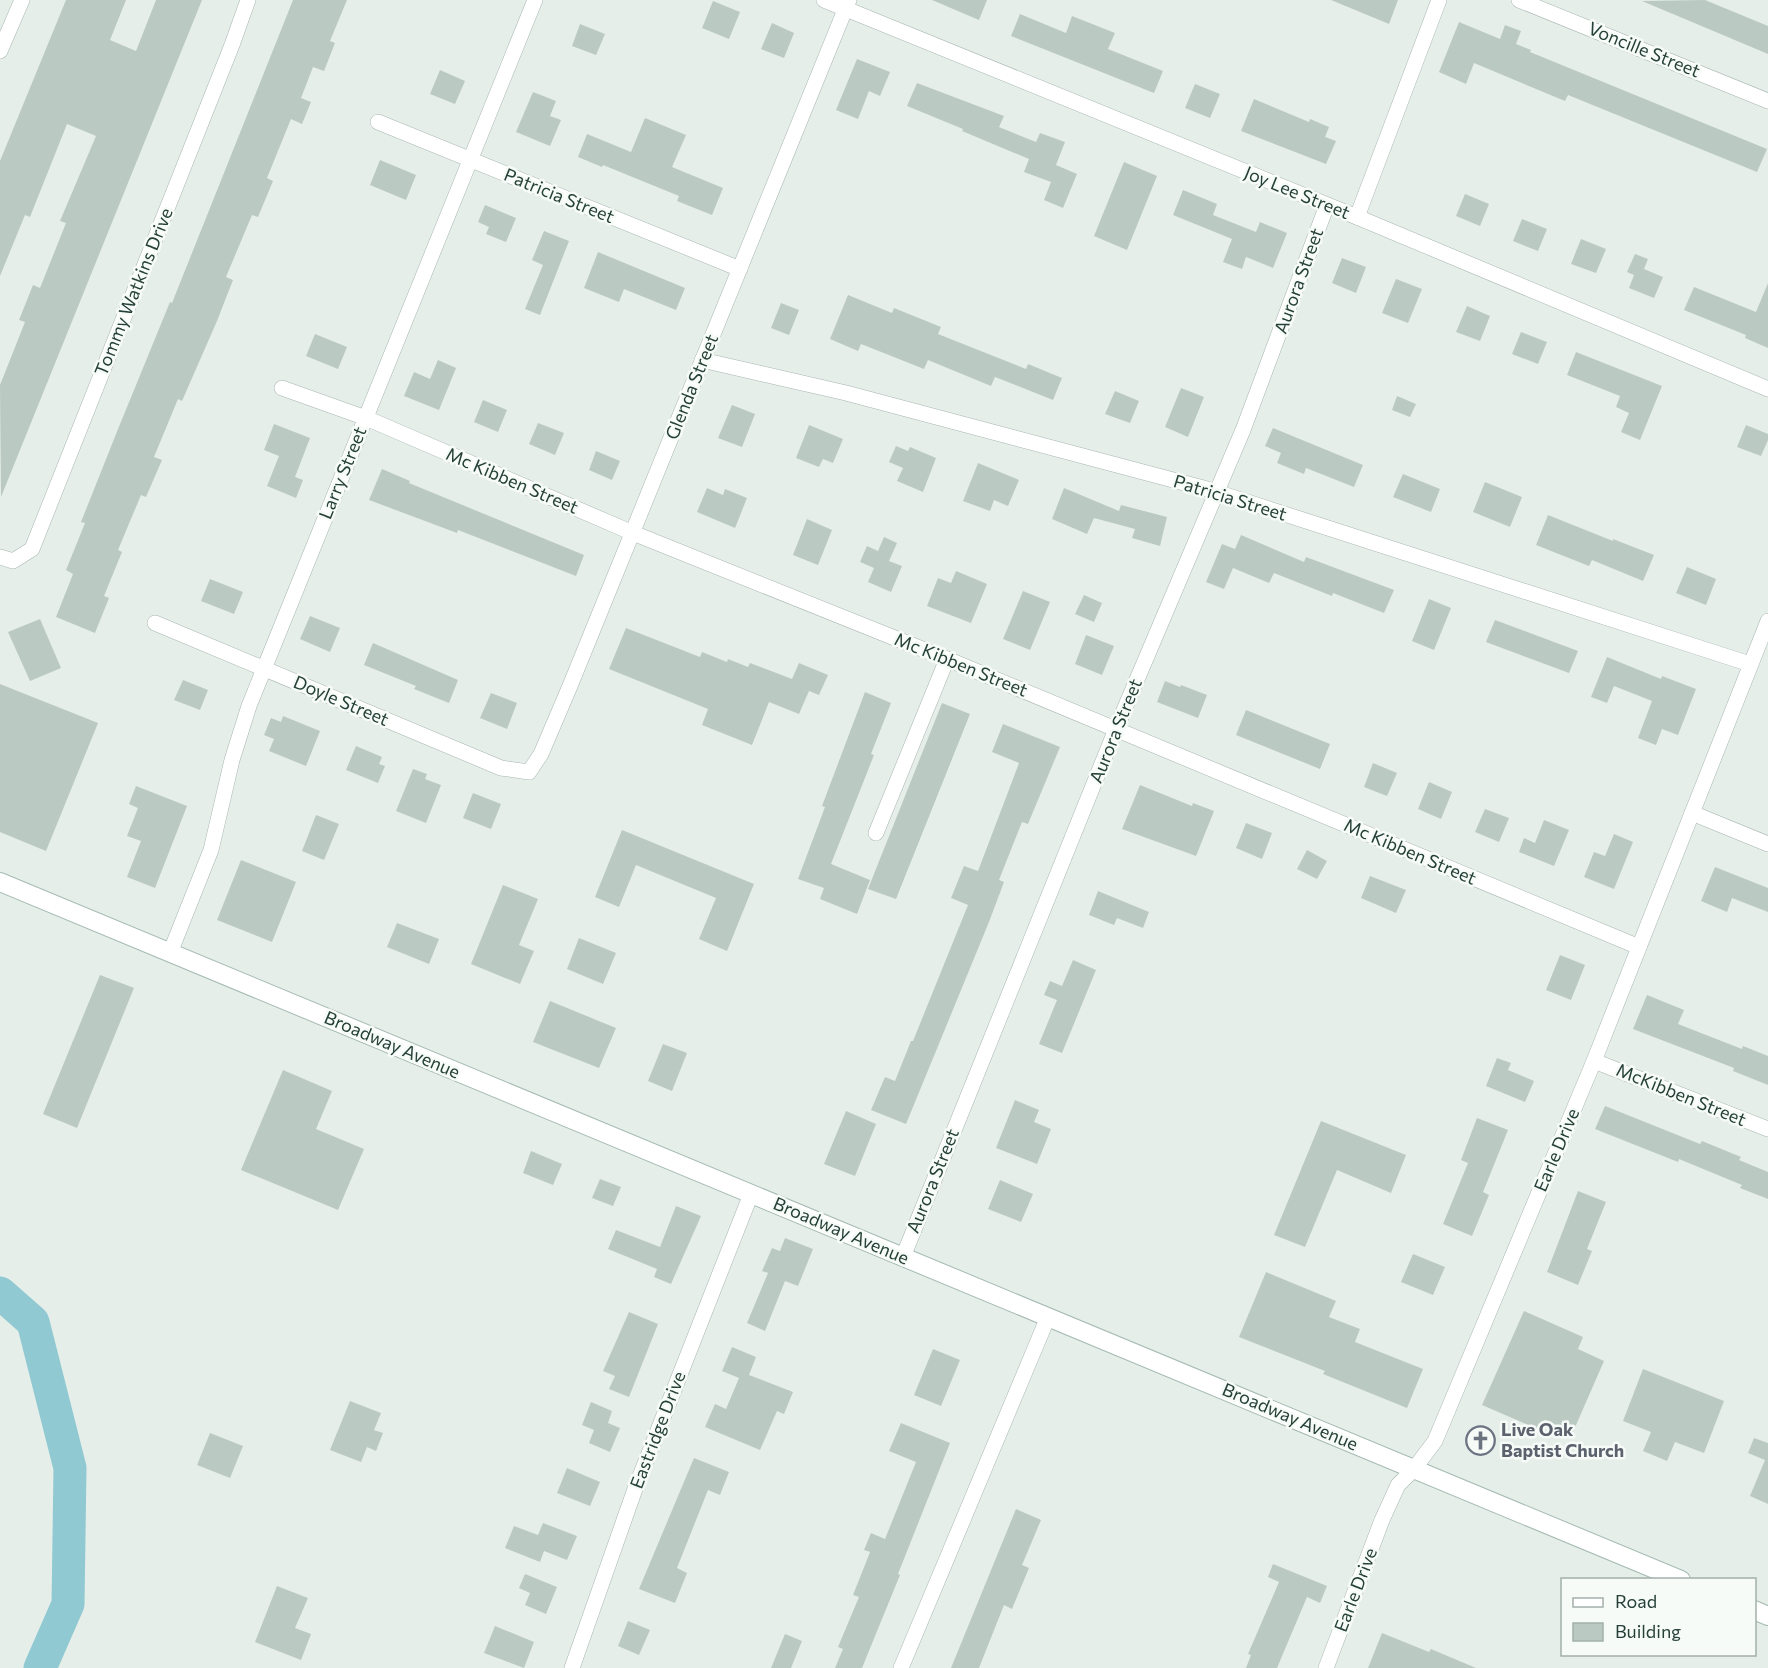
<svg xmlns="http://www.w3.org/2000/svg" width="1768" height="1668" font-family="Commissioner,sans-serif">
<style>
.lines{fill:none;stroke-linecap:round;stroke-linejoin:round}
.river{stroke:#90c9d1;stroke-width:33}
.building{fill:#bbc9c3}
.street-casing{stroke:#a8b6b1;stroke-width:16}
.secondary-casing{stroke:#a4bab2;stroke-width:20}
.street{stroke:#fff;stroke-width:15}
.secondary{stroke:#fff;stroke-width:18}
.labels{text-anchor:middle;stroke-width:5;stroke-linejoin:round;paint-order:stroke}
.street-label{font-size:18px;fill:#254038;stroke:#f7fbf8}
.worship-label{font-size:18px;font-weight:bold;fill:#5b616d;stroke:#f7fbf8;text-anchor:start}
</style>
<rect width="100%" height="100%" fill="#e6eeea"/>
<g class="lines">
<path class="river" d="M0,1293L33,1322L70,1468L68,1604L40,1668"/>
</g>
<g class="building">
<path d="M66,0H126L110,40L136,51L156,0H202L1,497L0,385L25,322L19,320L33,285L40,288L66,223L60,221L96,136L67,124L30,217L25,215L0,276V161Z"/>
<path d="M293,0H347L330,41L335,43L324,71L313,67L301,98L311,102L302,124L291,119L267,178L273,181L258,217L252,215L226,277L233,280L217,321L182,401L178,399L154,457L162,460L146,497L141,495L118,550L122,552L104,596L109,598L95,633L56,617L73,574L66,570L85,523L81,522L118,429L170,302L172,303Z"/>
<path d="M932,0H987L979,20Z"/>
<path d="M1331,0H1398L1389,24Z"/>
<path d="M1705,0L1768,26V54L1642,1Z"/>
<path d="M713,1L740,12L729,39L702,28Z"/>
<path d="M1020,14L1066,33L1072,16L1115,33L1108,49L1163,71L1154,93L1011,36Z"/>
<path d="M1459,22L1500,39L1505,25L1521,31L1516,44L1531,50L1530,52L1767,149L1757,172L1568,95L1565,101L1474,63L1466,84L1439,72Z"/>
<path d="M772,23L794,33L784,58L761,49Z"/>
<path d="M580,24L605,34L596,55L572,46Z"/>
<path d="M857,59L890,72L880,96L869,91L858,119L836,110Z"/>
<path d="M440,70L465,81L455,104L430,94Z"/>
<path d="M917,83L1004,116L999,127L1036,142L1040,133L1065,142L1056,165L1077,174L1063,208L1044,200L1051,182L1024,172L1029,159L962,131L963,129L907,106Z"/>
<path d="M1195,84L1220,94L1210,118L1185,108Z"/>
<path d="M533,92L556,101L550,116L561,120L550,146L516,132Z"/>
<path d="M1254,99L1309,122L1310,119L1329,127L1325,137L1336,141L1326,164L1241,131Z"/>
<path d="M645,118L686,135L672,167L723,188L712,215L677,201L679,196L603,165L602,167L578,157L587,134L631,152Z"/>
<path d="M380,160L416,175L406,200L370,185Z"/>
<path d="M1124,162L1157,176L1127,250L1094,236Z"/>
<path d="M1183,190L1217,204L1213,215L1256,232L1260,222L1287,233L1273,268L1246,257L1242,269L1223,262L1232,239L1173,215Z"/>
<path d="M1465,194L1489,204L1480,226L1456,216Z"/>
<path d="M485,205L516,218L506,242L486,234L489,227L478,222Z"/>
<path d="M1522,219L1547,229L1538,251L1513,241Z"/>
<path d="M544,231L569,241L540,315L525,309L543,265L532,260Z"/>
<path d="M1581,239L1606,249L1596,273L1571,264Z"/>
<path d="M598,252L685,288L676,310L624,289L619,302L584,288Z"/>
<path d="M1635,254L1648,259L1644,269L1663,277L1654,298L1629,288L1634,275L1627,272Z"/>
<path d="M1342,258L1366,267L1356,293L1332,283Z"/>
<path d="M1396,279L1422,289L1408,323L1382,313Z"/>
<path d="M1768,283V348L1745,338L1746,335L1684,310L1694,287L1756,312Z"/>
<path d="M848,295L892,313L894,308L941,327L938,334L1026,369L1028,364L1062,378L1053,400L995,377L991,386L928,360L924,369L861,344L858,351L830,339Z"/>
<path d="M781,303L799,310L789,335L771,328Z"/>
<path d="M1467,306L1490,316L1480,341L1456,332Z"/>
<path d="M1521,332L1547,342L1538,364L1512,354Z"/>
<path d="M315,334L347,347L338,369L306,356Z"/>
<path d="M1576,352L1662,386L1640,440L1621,432L1629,413L1616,407L1620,396L1567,375Z"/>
<path d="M438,360L456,368L439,410L404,396L414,372L430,379Z"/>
<path d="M1181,388L1204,397L1188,437L1165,427Z"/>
<path d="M1115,391L1139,401L1130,423L1105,414Z"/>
<path d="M1397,396L1416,404L1410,417L1392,410Z"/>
<path d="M483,400L507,410L498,432L474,422Z"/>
<path d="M732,405L755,414L742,447L718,438Z"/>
<path d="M538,423L564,433L555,455L529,444Z"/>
<path d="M274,424L310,438L295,477L303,480L296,498L267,486L279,456L264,450Z"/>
<path d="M809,425L843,439L833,463L823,459L819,467L796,458Z"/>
<path d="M1746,425L1768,434V440L1761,456L1737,447Z"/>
<path d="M1273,428L1363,465L1354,487L1306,468L1304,474L1277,463L1281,453L1265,446Z"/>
<path d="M896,446L908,451L910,447L936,458L923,492L897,481L903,468L889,462Z"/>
<path d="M596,451L620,461L612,480L589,470Z"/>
<path d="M978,463L1019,480L1008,506L994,500L990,511L963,501Z"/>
<path d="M382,469L410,481L409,483L584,555L576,576L458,530L457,533L369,500Z"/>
<path d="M1403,474L1440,489L1431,512L1393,497Z"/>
<path d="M1485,482L1522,497L1510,527L1473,512Z"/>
<path d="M707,488L723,495L725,489L747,498L735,528L697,512Z"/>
<path d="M1064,488L1119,511L1121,505L1167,517L1160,546L1132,538L1135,529L1094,518L1087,534L1052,519Z"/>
<path d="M1548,515L1613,541V539L1654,555L1643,581L1592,560L1589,566L1536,545Z"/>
<path d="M807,519L832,530L818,565L793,555Z"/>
<path d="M1241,535L1304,562L1306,557L1394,590L1384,613L1333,593L1332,596L1274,573L1269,583L1233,568L1224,589L1206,582L1222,544L1235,549Z"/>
<path d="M884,537L897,543L889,561L902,566L891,592L868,582L874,568L860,562L867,546L878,551Z"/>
<path d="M1687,567L1716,579L1706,605L1676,593Z"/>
<path d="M956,571L987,584L971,623L927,606L938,578L951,583Z"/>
<path d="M210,579L243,592L234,614L201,601Z"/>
<path d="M1023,591L1050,602L1030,650L1003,639Z"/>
<path d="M1084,595L1102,603L1094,622L1075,614Z"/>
<path d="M1429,599L1451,608L1434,650L1412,641Z"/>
<path d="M310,616L340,628L330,652L300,639Z"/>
<path d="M40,619L61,668L30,681L8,632Z"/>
<path d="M1495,620L1578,651L1569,673L1486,642Z"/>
<path d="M626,628L700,657L702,652L727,662L728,659L748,667L750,663L792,679L799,663L828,675L819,695L809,691L799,714L769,702L752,745L702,725L708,709L609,669Z"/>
<path d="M1086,635L1114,646L1102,675L1075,664Z"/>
<path d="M373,643L458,680L449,703L414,689L416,686L364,665Z"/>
<path d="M1607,657L1661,679L1662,676L1696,689L1678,735L1662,729L1656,745L1638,738L1652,701L1614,686L1607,703L1591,697Z"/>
<path d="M183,680L208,690L200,710L174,700Z"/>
<path d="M1165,681L1180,687L1181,685L1207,695L1198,718L1157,702Z"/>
<path d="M0,684L98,723L46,851L0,832Z"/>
<path d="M865,692L891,703L871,754L874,755L831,864L870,880L857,914L820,899L824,888L798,879L825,807L822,806Z"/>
<path d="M491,693L517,703L507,729L480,718Z"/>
<path d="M942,703L970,714L896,899L868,889Z"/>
<path d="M1246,710L1330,744L1320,769L1236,735Z"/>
<path d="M283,716L320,731L306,766L269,751L274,739L264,735L271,718L281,722Z"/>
<path d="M1003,724L1060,747L1028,824L1022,822L999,880L1004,882L989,922L906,1124L871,1110L885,1077L895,1081L911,1041H913L968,905L951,898L964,866L978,871L1019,763L992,752Z"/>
<path d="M356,746L382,757L379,764L385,766L378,783L346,770Z"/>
<path d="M1373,763L1397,773L1387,796L1364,787Z"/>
<path d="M413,769L427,774L425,779L441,785L426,823L396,811Z"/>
<path d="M1429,782L1452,792L1441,819L1418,809Z"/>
<path d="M1140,785L1192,806L1193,803L1214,811L1196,856L1122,829Z"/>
<path d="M136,786L187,806L155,888L127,877L141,841L127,836L138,808L129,804Z"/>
<path d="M473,793L501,804L491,829L463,818Z"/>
<path d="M1485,809L1509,818L1499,842L1475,832Z"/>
<path d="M316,815L339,824L324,860L302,851Z"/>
<path d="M1544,820L1569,830L1554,866L1519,852L1524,838L1535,843Z"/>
<path d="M1246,823L1272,833L1262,859L1236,848Z"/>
<path d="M622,830L754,884L727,951L699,939L716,898L636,865L619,907L595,897Z"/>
<path d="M1614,834L1633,842L1614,889L1584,877L1594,852L1605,856Z"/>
<path d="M1307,850L1327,861L1317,879L1297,869Z"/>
<path d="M241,860L296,882L272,942L217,920Z"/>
<path d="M1715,867L1768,888V912L1732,898L1727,912L1701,901Z"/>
<path d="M1370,876L1406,890L1396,913L1361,898Z"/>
<path d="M503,885L538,899L519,945L534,951L520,984L471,964Z"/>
<path d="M1098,891L1149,912L1143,928L1117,918L1114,925L1089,915Z"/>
<path d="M397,923L439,939L429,964L387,947Z"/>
<path d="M579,938L616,953L603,984L567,969Z"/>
<path d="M1560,955L1585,965L1571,1000L1546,990Z"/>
<path d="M1073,960L1096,970L1062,1053L1039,1044L1057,1000L1044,995L1050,981L1062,986Z"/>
<path d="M100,975L134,988L77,1128L43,1114Z"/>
<path d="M1647,995L1684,1010L1678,1024L1742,1049L1743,1046L1768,1056V1085L1733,1071L1734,1068L1633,1029Z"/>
<path d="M550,1001L616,1028L599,1068L533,1042Z"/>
<path d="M663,1044L687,1053L672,1091L648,1081Z"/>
<path d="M1497,1058L1511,1063L1508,1070L1534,1081L1525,1102L1486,1086Z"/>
<path d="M283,1070L332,1091L316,1129L364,1149L338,1210L241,1170Z"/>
<path d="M1015,1100L1039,1110L1034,1122L1051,1129L1037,1164L996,1148Z"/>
<path d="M1605,1106L1700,1144L1702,1141L1741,1157L1739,1160L1768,1172V1199L1740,1188L1742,1185L1679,1159L1678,1162L1595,1129Z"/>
<path d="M846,1111L876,1124L855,1176L824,1164Z"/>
<path d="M1477,1118L1508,1130L1483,1192L1489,1195L1472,1236L1443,1224L1468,1163L1461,1160Z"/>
<path d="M1321,1121L1406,1155L1391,1193L1337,1170L1305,1247L1274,1235Z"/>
<path d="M531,1151L562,1164L553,1185L523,1173Z"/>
<path d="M600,1179L621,1187L613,1206L592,1198Z"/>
<path d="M1000,1180L1033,1194L1021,1222L988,1209Z"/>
<path d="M1578,1191L1606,1202L1587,1249L1592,1251L1578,1285L1547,1272Z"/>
<path d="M676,1206L701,1216L671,1284L654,1277L657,1269L608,1249L616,1230L660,1247Z"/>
<path d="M785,1238L813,1249L798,1286L785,1281L765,1331L747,1323L768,1273L762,1271L772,1248L780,1251Z"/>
<path d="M1413,1254L1445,1267L1433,1295L1401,1282Z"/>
<path d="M1266,1272L1336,1301L1329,1317L1360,1329L1355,1342L1423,1369L1407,1408L1323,1374L1325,1371L1239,1337Z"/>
<path d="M1524,1311L1583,1337L1578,1349L1604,1361L1573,1432L1545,1420L1540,1430L1482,1405Z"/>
<path d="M629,1312L658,1324L629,1397L609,1389L615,1376L603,1371Z"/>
<path d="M732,1347L756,1357L749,1375L793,1392L784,1414L777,1411L760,1450L705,1427L715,1404L726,1409L739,1378L722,1371Z"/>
<path d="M933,1349L960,1360L941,1406L914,1395Z"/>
<path d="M1643,1369L1724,1401L1704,1453L1675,1442L1667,1461L1643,1451L1651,1432L1623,1421Z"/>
<path d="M350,1401L381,1413L374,1430L383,1433L376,1451L367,1447L361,1462L330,1450Z"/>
<path d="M591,1402L612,1411L608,1423L620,1428L610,1452L589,1443L594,1430L582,1425Z"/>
<path d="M901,1423L950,1443L898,1574L900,1575L862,1668H835L843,1649L838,1647L859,1597L853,1595L870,1552L864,1550L871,1533L885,1539L916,1462L889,1451Z"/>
<path d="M210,1433L243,1446L230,1478L197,1465Z"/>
<path d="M1754,1438L1768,1443V1504L1750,1496L1765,1460L1748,1453Z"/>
<path d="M694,1458L729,1472L720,1495L708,1490L677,1568L687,1573L675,1603L639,1589Z"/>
<path d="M567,1468L600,1482L590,1506L557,1493Z"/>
<path d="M1016,1509L1041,1520L1022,1565L1029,1568L1012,1609L1004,1605L979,1668H951Z"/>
<path d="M543,1523L577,1536L567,1560L544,1551L540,1562L505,1548L514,1526L538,1535Z"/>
<path d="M1273,1564L1327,1586L1320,1603L1307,1597L1277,1668H1246L1251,1655L1248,1654L1279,1582L1268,1577Z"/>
<path d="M525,1574L557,1587L546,1614L525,1605L530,1593L519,1588Z"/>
<path d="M277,1586L308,1598L295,1628L311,1634L301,1660L255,1642Z"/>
<path d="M628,1621L650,1630L639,1655L618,1646Z"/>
<path d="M495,1626L534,1642L524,1668L484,1653Z"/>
<path d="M1382,1633L1429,1652L1431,1649L1476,1668H1368Z"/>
<path d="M785,1634L802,1641L791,1668H771Z"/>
</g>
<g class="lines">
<defs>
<g id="street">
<path d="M824,0L1357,217L1768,389"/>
<path d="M1519,0L1768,101"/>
<path d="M0,51L22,0"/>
<path d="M378,122L740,269"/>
<path d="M1357,217L1439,0"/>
<path d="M702,360L846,393L1207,489L1750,664"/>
<path d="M282,388L366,418L633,533L947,659L1639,947"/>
<path d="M0,557L13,561L32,549L232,45L248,0"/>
<path d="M155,623L501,768L529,772L541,754L570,686L849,0"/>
<path d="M1692,813L1768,844"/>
<path d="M876,833L947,659"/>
<path d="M170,953L211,850L232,760L249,706L535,0"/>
<path d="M1594,1061L1768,1129"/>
<path d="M903,1257L1116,729L1243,430L1327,205"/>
<path d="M572,1668L635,1489L751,1194"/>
<path d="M901,1668L1048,1317"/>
<path d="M1326,1668L1382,1520L1398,1485L1414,1469L1435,1441L1594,1061L1768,621"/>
</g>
<g id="secondary">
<path d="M0,882L1681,1580"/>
<path d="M1754,1610L1768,1616"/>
</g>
</defs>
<use href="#street" class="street-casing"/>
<use href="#secondary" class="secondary-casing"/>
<use href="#street" class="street"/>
<use href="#secondary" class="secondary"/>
</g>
<defs>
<symbol id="church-ring" viewBox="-11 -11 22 22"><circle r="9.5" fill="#f7fbf8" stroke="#6b7280" stroke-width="1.5"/><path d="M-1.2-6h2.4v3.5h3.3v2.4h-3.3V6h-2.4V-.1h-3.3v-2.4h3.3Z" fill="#6b7280"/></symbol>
</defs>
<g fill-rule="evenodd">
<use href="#church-ring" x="1464" y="1424" width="33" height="33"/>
</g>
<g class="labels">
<g class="street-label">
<text transform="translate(1644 50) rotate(22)" y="6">Voncille Street</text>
<text transform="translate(1297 193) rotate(22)" y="6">Joy Lee Street</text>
<text transform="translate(559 196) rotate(22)" y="6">Patricia Street</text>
<text transform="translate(1299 281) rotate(-70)" y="6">Aurora Street</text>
<text transform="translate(134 292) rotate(-68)" y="6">Tommy Watkins Drive</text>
<text transform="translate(692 387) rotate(-68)" y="6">Glenda Street</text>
<text transform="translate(343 473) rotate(-68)" y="6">Larry Street</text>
<text transform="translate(512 481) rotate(23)" y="6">Mc Kibben Street</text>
<text transform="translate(1230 498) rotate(17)" y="6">Patricia Street</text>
<text transform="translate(961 665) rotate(22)" y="6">Mc Kibben Street</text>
<text transform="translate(341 701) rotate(23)" y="6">Doyle Street</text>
<text transform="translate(1116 731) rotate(-68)" y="6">Aurora Street</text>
<text transform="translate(1410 852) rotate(23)" y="6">Mc Kibben Street</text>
<text transform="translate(392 1045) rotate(23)" y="6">Broadway Avenue</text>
<text transform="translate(1681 1095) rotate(22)" y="6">McKibben Street</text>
<text transform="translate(1557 1150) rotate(-67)" y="6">Earle Drive</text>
<text transform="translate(933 1181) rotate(-68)" y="6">Aurora Street</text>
<text transform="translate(841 1231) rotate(23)" y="6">Broadway Avenue</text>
<text transform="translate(1290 1417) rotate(23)" y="6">Broadway Avenue</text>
<text transform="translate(658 1430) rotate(-69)" y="6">Eastridge Drive</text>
<text transform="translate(1356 1590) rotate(-69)" y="6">Earle Drive</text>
</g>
<g class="worship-label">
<text x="1501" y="1436">Live Oak<tspan x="1501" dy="21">Baptist Church</tspan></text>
</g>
</g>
<rect x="1561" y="1578" width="195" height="78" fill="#f7fbf8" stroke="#a3b0ab" stroke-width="1.5"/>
<rect x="1573" y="1598" width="30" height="9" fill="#ffffff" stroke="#a3b0ab" stroke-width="1.5"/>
<text x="1615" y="1608" font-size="18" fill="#254038">Road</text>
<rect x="1573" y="1623" width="30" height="18" fill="#bbc9c3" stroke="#a3b0ab" stroke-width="1.5"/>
<text x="1615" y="1638" font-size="18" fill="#254038">Building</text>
</svg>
